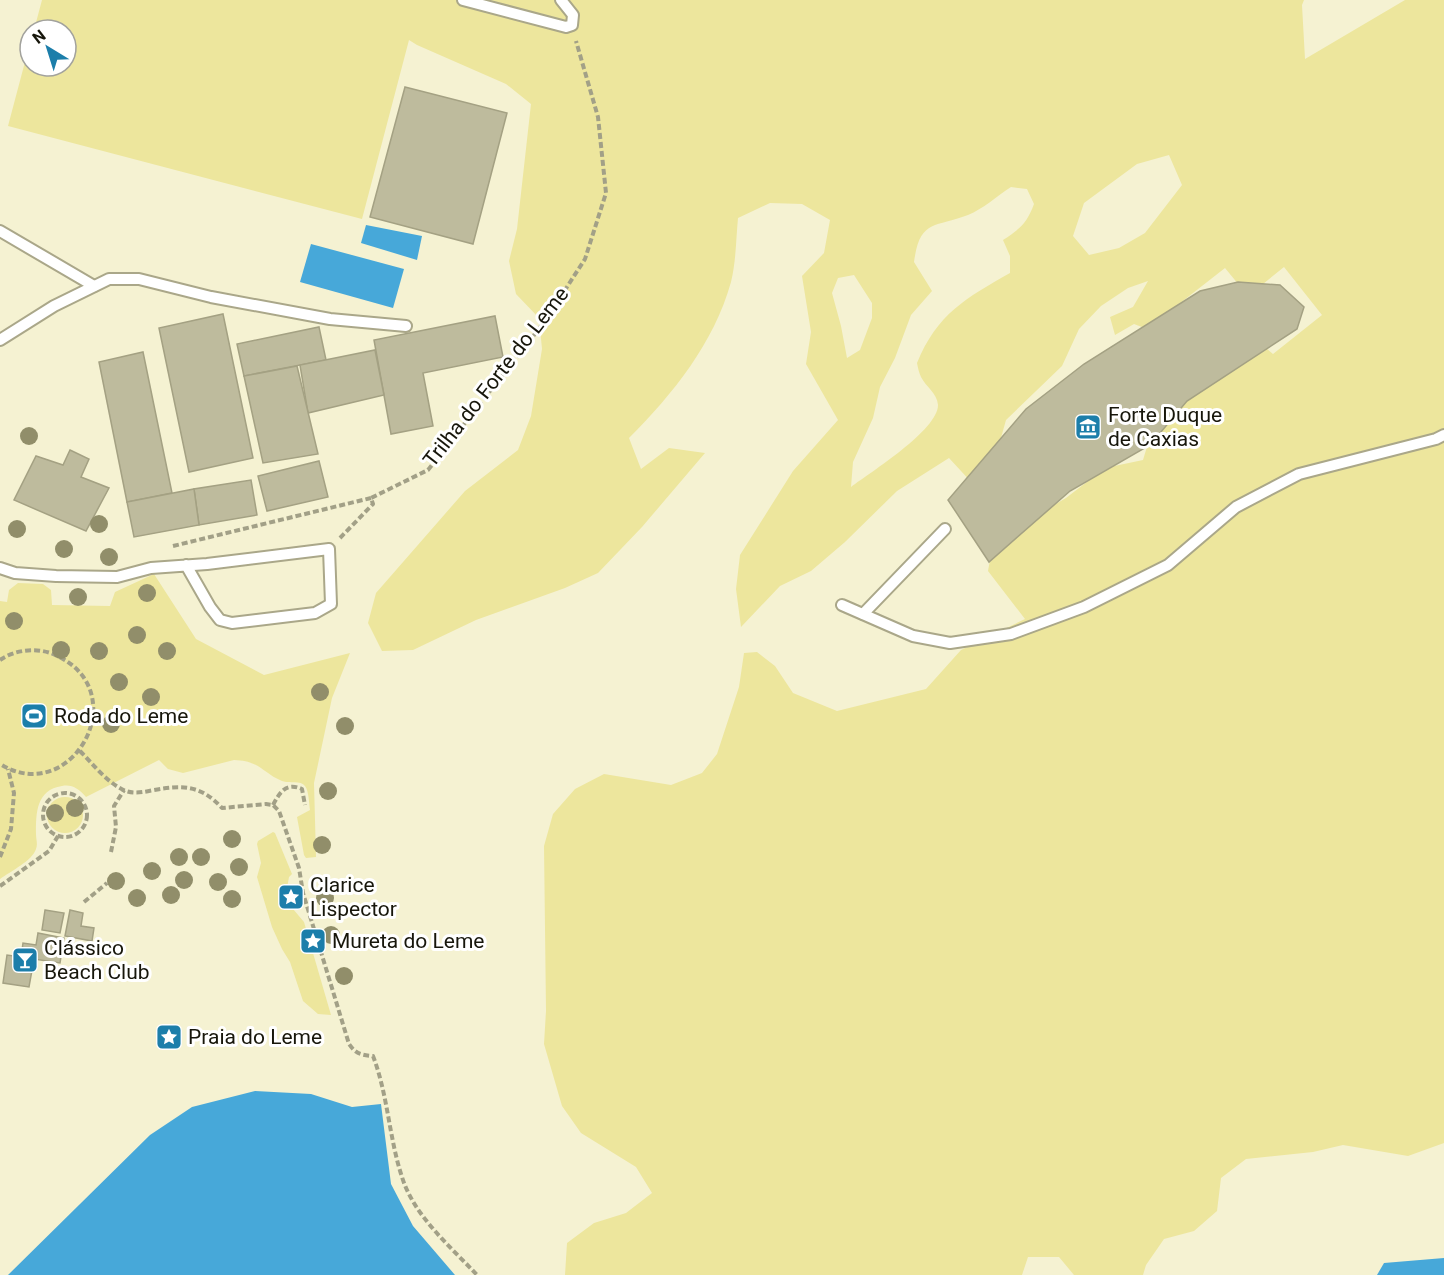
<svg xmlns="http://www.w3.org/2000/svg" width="1444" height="1275" font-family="Roboto,sans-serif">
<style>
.green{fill:#ede69d;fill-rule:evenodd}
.water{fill:#47a8d9}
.building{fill:#bebb9d;stroke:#a4a183;stroke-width:1.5}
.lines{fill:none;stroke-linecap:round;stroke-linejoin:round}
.lane-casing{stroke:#aaa789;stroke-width:14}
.path{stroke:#a2a087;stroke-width:4;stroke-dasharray:6 3;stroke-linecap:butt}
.lane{stroke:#fff;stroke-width:10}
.tree{fill:#918e6a}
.labels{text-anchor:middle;stroke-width:6;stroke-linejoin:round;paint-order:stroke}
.street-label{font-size:21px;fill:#17160b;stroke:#fff}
.poi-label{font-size:21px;fill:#17160b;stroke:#fff;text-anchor:start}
</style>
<rect width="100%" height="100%" fill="#f5f2d2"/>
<g class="green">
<path d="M42,0H1304L1302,5L1305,59L1405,0H1444V1143L1408,1156L1343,1145L1313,1152L1246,1159L1221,1178L1217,1211L1194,1231L1164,1239L1146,1265L1143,1275H1074L1059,1257H1028L1022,1275H565L567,1243L594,1223L626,1213L652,1193L636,1167L581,1133L562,1106L544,1044L546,1011L544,846L553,814L575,789L604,774L671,785L702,773L717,754L739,687L744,653L757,652L775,666L793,693L837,711L926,689L961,650L1025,619L988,571L992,549L1011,530L1066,498L1105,468L1143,460L1149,440L1173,408L1258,341L1273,354L1322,315L1284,267L1248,296L1225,268L1147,329L1134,324L1115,335L1110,317L1133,307L1148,281L1128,288L1101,306L1079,329L1062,366L1006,420L997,452L973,484L949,458L897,491L845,542L811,571L780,586L741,627L736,589L740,555L793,471L838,420L806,364L811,332L802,276L824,253L830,220L802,204L770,203L738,218C736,239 736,262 731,282C714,343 673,394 629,438L641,469L669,448L705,453L642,527L598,573L565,588L476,620L413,650L382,651L368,623L376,593L465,491L518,450L531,416L542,349L539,318L516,294L509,261L517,229L531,104L506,84L417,45L409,40L362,219L8,126L30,43V66H66V30H34ZM1169,155L1182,185L1145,233L1119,248L1089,255L1073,236L1084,203L1137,164ZM1011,187L1027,189L1034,204C1027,223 1020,229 1003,240L1010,256V273C966,298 937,314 917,363C918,368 919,373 921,377C926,387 937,393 938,405C938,430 871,472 851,487L853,462L873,418L880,387L895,358L911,315L932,291L914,262C920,219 934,228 968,215C983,209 997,196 1011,187ZM854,275L872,303V318L860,350L847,358L841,326L832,293L838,278Z"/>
<path d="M154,574L196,639L264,675L350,653L332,698L314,783L316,857L306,858L304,855L297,817L310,810C309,804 309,791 305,786C301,780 289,784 282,781C262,773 261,761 234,760L183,773L168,769L159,760L86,797C79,789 72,784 62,786C36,790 36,813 36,834C36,839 38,844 36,849C32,861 11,871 0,879V601L7,602L9,590L18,583L43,584L51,590L52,605L110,606L115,592Z"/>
<circle cx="65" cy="815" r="18"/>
<path d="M273,832L275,833L292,874L289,877L287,888L293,909L304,922L331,1015L318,1014L303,1001L290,962L282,949L272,927L257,877L261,863L257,844L258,841Z"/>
</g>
<g class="water">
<path d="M366,225L422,236L417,260L361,243Z"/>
<path d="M311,244L404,269L393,308L300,282Z"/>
<path d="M255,1091L311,1094L352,1107L381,1104L391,1184L413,1226L455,1275H8L150,1135L192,1107Z"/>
<path d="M1444,1258V1275H1377L1384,1263Z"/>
</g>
<g class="building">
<path d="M405,87L507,113L473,244L370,217Z"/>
<path d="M1238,282L1280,285L1304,307L1297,329L1187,401L1150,445L1070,491L989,562L948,500L1026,409L1084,364L1200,291Z"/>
<path d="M223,314L253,458L189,472L159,328Z"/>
<path d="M495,316L503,357L423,373L433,426L391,434L374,340Z"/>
<path d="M319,327L326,360L244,376L237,344Z"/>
<path d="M375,350L384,395L308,413L300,365Z"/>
<path d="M143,352L172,493L127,502L99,362Z"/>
<path d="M297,366L318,454L263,463L244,376Z"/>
<path d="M70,450L89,459L81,477L109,488L86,531L14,500L36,456L63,465Z"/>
<path d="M319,461L328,497L267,511L258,476Z"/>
<path d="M251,480L257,515L199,525L194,489Z"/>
<path d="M194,489L199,525L134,537L127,502Z"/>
<path d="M45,910L64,913L60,933L42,930Z"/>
<path d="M70,910L83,913L81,926L94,928L92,941L65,936Z"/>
<path d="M38,933L64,938L60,963L34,959L29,987L3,983L7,955L21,957L23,943L36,945Z"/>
</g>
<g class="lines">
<defs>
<g id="lane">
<path d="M463,0L566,27L572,25L573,15L561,0"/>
<path d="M0,231L94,286"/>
<path d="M0,340L54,306L109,279H139L211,297L330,319L406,326"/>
<path d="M0,568L15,573L56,576L117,577L151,568L207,564L329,549L331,604L315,613L232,623L220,620L210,607L186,565"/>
<path d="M842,605L913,636L950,643L1011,634L1084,607L1168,565L1236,507L1299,474L1436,439L1444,435"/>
<path d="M863,614L945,529"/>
</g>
</defs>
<use href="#lane" class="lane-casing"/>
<g class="path">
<path d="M340,538L373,504L371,498L428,470L545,321L585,259L606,193L598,117L576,41"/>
<path d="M173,546L371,498"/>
<path d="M0,660C14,650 36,647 53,654C138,689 73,809 0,764"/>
<path d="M80,751C93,764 108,784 126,791C135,794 144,792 154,790C183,785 201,785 222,808L266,804L273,805L279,811L299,868L303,893L349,1044C356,1054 361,1055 373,1056C388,1095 389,1138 402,1177C414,1216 450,1246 477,1275"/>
<circle cx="65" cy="815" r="22"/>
<path d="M273,805C280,792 286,782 302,789L305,805"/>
<path d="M111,852L116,827L114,806L124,790"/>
<path d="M0,857L11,829L14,793L8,769"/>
<path d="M0,886L49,851L58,836"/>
<path d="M84,902L107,883"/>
</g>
<use href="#lane" class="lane"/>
</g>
<g class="tree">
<circle cx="29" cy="436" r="9"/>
<circle cx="99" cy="524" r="9"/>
<circle cx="17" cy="529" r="9"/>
<circle cx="64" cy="549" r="9"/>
<circle cx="109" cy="557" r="9"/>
<circle cx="147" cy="593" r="9"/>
<circle cx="78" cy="597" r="9"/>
<circle cx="14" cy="621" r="9"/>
<circle cx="137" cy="635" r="9"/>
<circle cx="61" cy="650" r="9"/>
<circle cx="99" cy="651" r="9"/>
<circle cx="167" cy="651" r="9"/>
<circle cx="119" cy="682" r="9"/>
<circle cx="320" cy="692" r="9"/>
<circle cx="151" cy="697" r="9"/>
<circle cx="111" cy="724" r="9"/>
<circle cx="345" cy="726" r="9"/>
<circle cx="328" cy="791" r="9"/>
<circle cx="75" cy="808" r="9"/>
<circle cx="55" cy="813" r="9"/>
<circle cx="232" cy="839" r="9"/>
<circle cx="322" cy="845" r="9"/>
<circle cx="179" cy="857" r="9"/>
<circle cx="201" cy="857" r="9"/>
<circle cx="239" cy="867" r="9"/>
<circle cx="152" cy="871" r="9"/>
<circle cx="184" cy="880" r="9"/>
<circle cx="116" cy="881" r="9"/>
<circle cx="218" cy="882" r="9"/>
<circle cx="171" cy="895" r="9"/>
<circle cx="137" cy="898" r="9"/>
<circle cx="325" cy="898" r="9"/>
<circle cx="232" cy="899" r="9"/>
<circle cx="331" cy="935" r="9"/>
<circle cx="344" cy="976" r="9"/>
</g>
<defs>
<symbol id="museum-square" viewBox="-11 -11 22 22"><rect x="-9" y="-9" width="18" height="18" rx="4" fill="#1c7eaa" stroke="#fff"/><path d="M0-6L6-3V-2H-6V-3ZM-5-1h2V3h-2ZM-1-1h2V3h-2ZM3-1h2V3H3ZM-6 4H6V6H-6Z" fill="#fff"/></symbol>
<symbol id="stadium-square" viewBox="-11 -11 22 22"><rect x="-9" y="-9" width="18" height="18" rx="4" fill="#1c7eaa" stroke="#fff"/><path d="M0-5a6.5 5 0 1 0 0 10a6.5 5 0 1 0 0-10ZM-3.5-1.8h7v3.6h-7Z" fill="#fff"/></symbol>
<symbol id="sight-square" viewBox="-11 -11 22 22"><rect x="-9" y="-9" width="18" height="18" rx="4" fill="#1c7eaa" stroke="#fff"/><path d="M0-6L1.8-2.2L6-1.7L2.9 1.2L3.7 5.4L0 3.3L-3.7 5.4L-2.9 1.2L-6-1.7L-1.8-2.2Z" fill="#fff"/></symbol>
<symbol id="bar-square" viewBox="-11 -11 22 22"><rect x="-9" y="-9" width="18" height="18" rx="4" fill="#1c7eaa" stroke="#fff"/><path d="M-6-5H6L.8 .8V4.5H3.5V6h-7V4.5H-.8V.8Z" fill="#fff"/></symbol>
</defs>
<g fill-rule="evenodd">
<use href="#museum-square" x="1073" y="412" width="30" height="30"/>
<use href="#stadium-square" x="19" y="701" width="30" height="30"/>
<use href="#sight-square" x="276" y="882" width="30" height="30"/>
<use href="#sight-square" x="298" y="926" width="30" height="30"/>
<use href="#bar-square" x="10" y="945" width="30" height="30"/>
<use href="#sight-square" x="154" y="1022" width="30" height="30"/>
</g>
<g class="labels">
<g class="street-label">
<text transform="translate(496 377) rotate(-52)" y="7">Trilha do Forte do Leme</text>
</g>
<g class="poi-label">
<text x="1108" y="422">Forte Duque<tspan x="1108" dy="24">de Caxias</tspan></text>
<text x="54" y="723">Roda do Leme</text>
<text x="310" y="892">Clarice<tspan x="310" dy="24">Lispector</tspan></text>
<text x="332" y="948">Mureta do Leme</text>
<text x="44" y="955">Clássico<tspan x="44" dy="24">Beach Club</tspan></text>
<text x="188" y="1044">Praia do Leme</text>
</g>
</g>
<g transform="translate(48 48) rotate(322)"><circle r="28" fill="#ffffff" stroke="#a2a29d" stroke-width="1.5"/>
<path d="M0-4.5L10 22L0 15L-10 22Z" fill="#1c7eaa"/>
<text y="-9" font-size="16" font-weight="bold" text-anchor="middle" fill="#17160b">N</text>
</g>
</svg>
